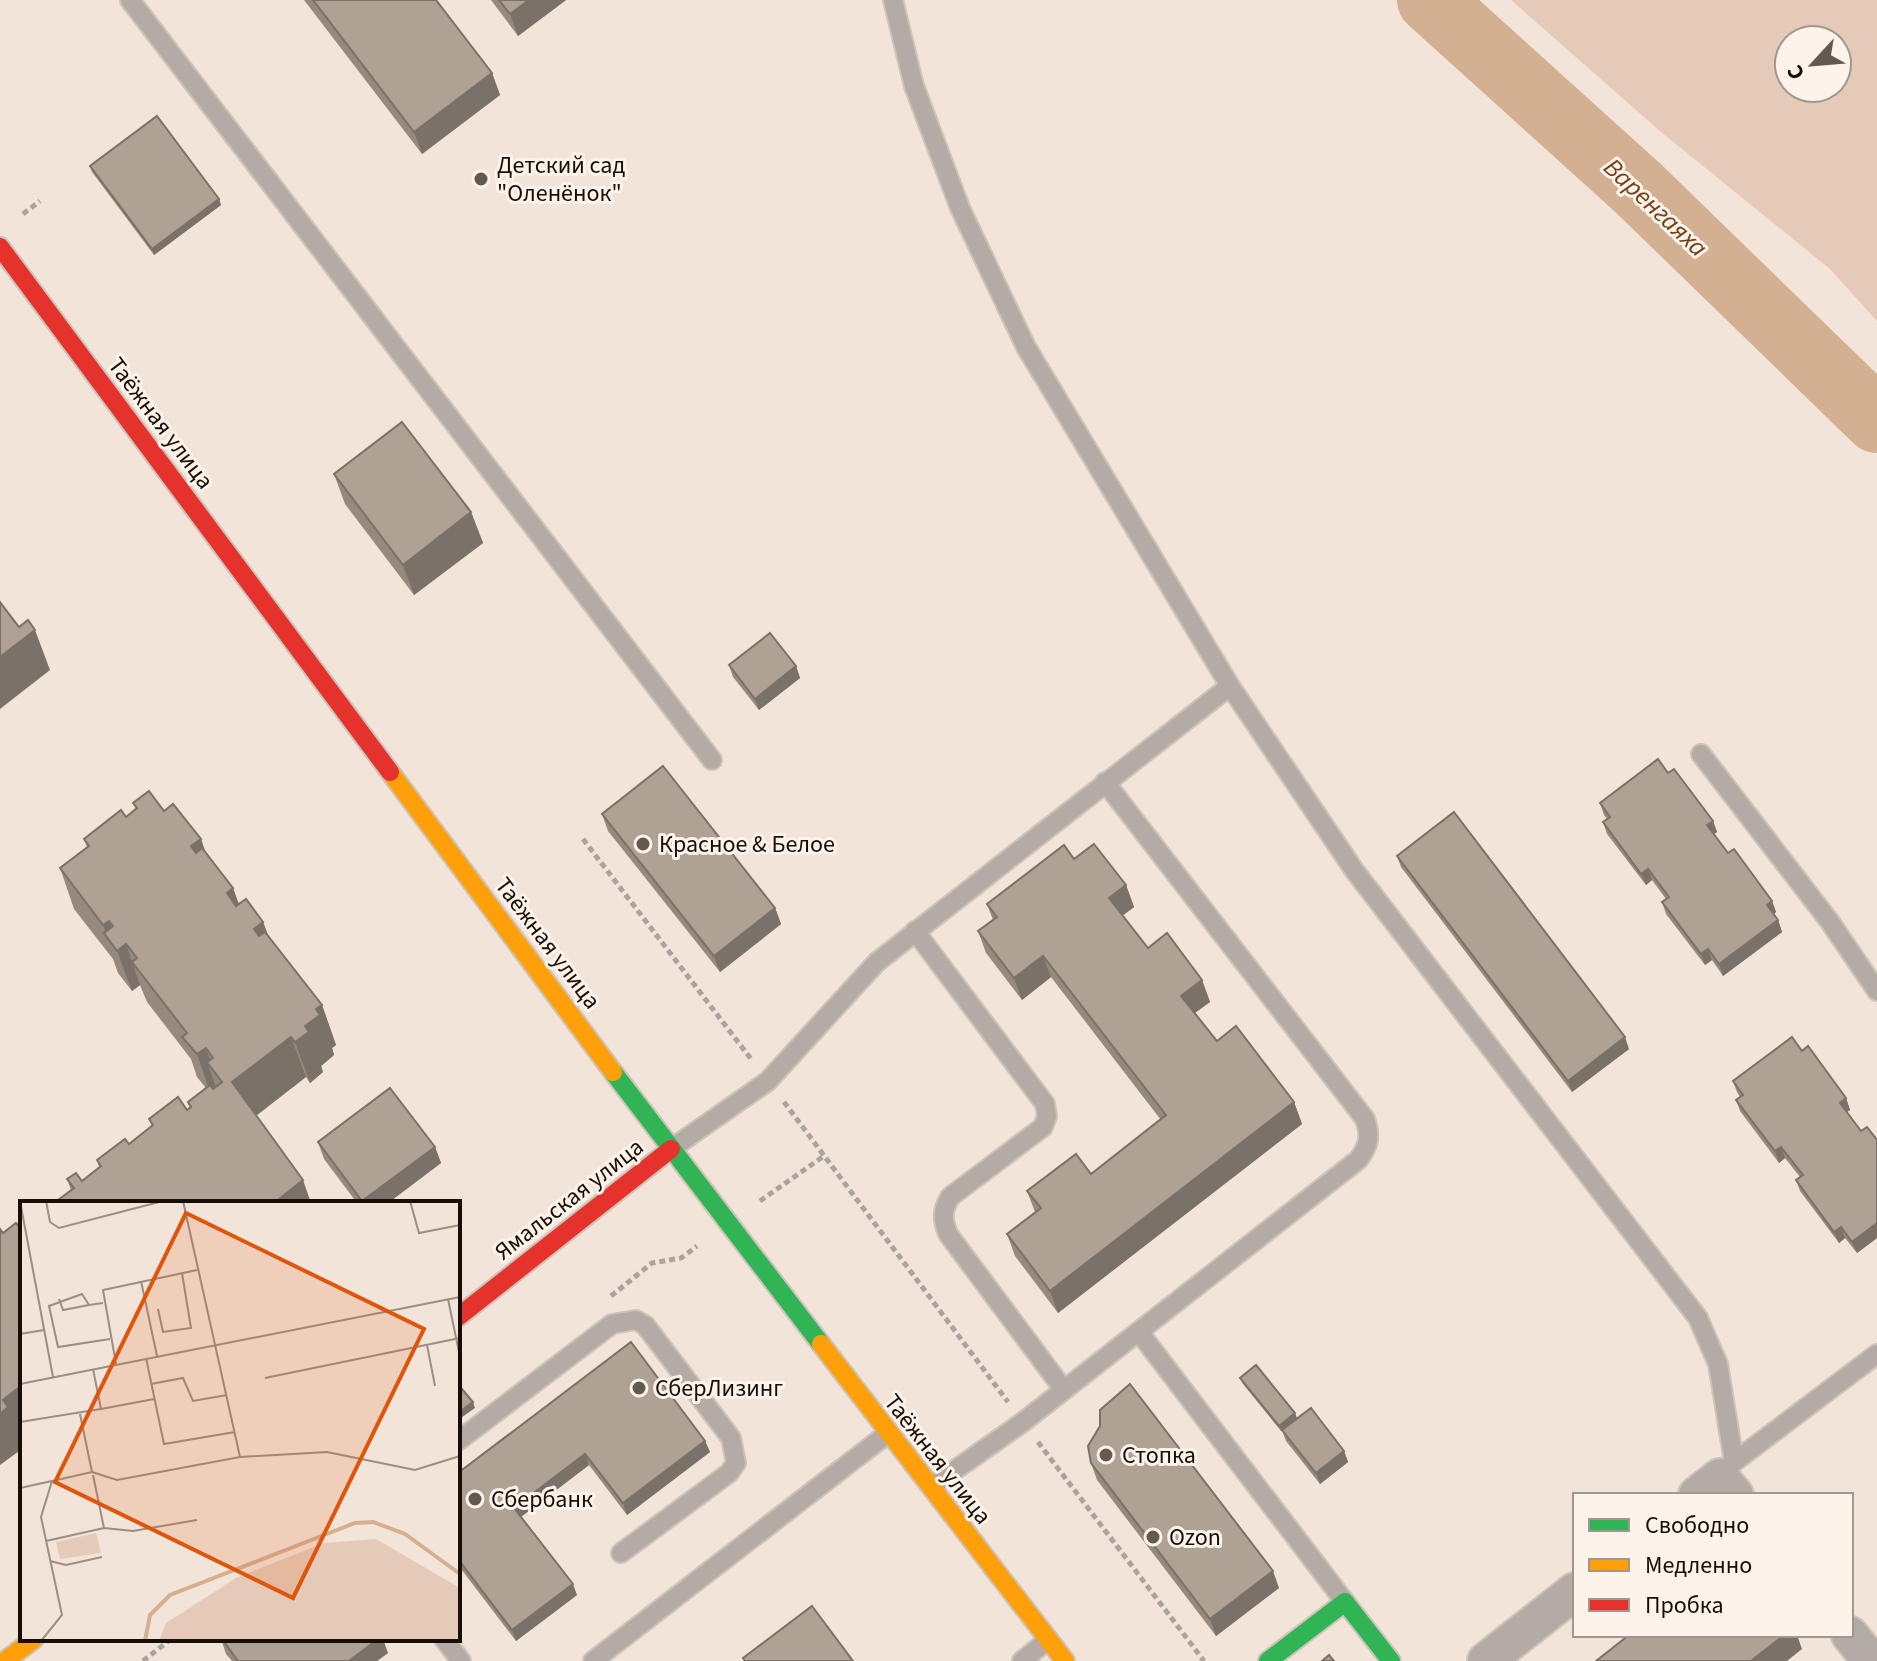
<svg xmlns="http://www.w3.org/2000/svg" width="1877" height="1661" font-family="'Source Sans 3',sans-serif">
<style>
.green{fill:#e5cbb7;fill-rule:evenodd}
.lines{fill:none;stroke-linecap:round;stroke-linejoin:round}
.river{stroke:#d3b091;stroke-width:66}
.lane-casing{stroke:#cdc3b9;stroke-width:22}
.street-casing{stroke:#cdc3b9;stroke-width:40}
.fast-casing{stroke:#cdc3b9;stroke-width:22}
.slow-casing{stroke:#cdc3b9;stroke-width:22}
.jam-casing{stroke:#cdc3b9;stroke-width:22}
.path{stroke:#aba39d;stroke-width:5;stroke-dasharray:6 4;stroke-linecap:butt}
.lane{stroke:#b4aba4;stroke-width:18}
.street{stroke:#b4aba4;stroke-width:36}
.fast{stroke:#30b455;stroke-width:18}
.slow{stroke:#ff9f0a;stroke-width:18}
.jam{stroke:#e5322d;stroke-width:18}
.wall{fill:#968a7f}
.shaded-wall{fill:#7a7168}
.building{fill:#afa194;stroke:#7a7168;stroke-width:2}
.poi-dot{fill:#645951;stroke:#fef3eb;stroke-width:3}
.labels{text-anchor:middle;stroke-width:6;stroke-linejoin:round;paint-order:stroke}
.poi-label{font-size:24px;fill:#170e08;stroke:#fef3eb;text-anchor:start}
.street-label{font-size:24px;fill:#170e08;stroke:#fef3eb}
.water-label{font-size:26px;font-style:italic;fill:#6e4116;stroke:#fef3eb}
.inset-river{fill:none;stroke:#d3b091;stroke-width:4}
.inset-road{fill:none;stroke:#9a8e85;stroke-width:2}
.view{fill:#de550c;fill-opacity:0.15;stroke:#de550c;stroke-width:4}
.inset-edge{fill:none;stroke:#170e08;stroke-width:4}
</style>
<rect width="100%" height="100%" fill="#f2e4d8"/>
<path class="green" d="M1511,0H1877V321L1830,269L1661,132ZM1789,40H1837V88H1789Z"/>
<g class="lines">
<path class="river" d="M1430,0L1638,188L1877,420"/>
<defs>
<g id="lane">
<path d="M130,0L712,760"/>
<path d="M1230,686L1354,870L1698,1318L1718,1364L1734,1462L1720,1477"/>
<path d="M1701,754L1830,922L1877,991"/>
<path d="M915,931L1045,1104L1047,1116L1043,1127L950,1197C942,1211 942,1219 948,1234L1064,1390"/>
<path d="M671,1149L768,1081L877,962L1230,686L1026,347L960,208L914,86L893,0"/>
<path d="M1139,1332L1345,1602"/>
<path d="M458,1441L612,1324L636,1320L645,1325L731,1438L736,1463L729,1473L621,1553"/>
<path d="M1734,1462L1877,1354"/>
<path d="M931,1487L1023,1422L1358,1160C1369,1146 1371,1136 1365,1119L1105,782"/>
<path d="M444,1639L461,1661"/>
<path d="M593,1661L887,1434"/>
<path d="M1022,1661L1048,1640"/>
</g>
<g id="street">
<path d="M1697,1495L1720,1477L1735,1495"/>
<path d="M1850,1635L1871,1661"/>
<path d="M1486,1661L1575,1591"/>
</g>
<g id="fast">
<path d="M613,1072L821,1344"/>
<path d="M1268,1661L1345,1602L1391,1661"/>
</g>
<g id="slow">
<path d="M390,772L613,1072"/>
<path d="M821,1344L1065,1661"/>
<path d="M5,1661L34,1639"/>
</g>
<g id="jam">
<path d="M0,247L390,772"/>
<path d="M458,1317L671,1149"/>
</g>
</defs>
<use href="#lane" class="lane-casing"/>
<use href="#street" class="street-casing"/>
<use href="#fast" class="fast-casing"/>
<use href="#slow" class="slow-casing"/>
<use href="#jam" class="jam-casing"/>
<g class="path">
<path d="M23,214L40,201"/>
<path d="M583,839L751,1059"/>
<path d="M784,1102L1008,1402"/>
<path d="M760,1201L824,1156"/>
<path d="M611,1296L652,1263L681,1258L697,1246"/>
<path d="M1038,1442L1204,1661"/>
<path d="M143,1661L171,1639"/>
</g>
<use href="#lane" class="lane"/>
<use href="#street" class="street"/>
<use href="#fast" class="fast"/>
<use href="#slow" class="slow"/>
<use href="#jam" class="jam"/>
</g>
<g class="wall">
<path d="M304,0H436L492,73L500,95L422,154Z"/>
<path d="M491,0H566L518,36Z"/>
<path d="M90,166L219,199L221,205L154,255L92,172Z"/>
<path d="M334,474L471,512L483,543L414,595L345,504Z"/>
<path d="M729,665L796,666L800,678L759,710L733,677Z"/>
<path d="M1668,773L1713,821L1717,832L1714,834L1728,853L1772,901L1776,912L1774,914L1778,920L1782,932L1723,976L1712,960L1705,965L1666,914L1662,902L1666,899L1652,880L1646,885L1607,834L1603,822L1607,819L1604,815L1600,803Z"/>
<path d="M133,803L164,811L201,839L205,852L233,888L239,904L263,922L268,935L322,1005L336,1045L332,1048L334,1055L321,1066L323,1072L310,1083L306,1077L256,1115L71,1190L67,1179L82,1181L99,1167L97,1160L129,1144L152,1126L149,1119L187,1110L190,1108L188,1102L206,1088L197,1077L191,1059L147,1002L140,985L132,991L118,973L113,959L74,909L60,868L87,847L84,839L126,817L136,809Z"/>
<path d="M602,814L775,908L781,924L720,972L608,831Z"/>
<path d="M1397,856L1629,1049L1572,1092L1401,867Z"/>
<path d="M1074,859L1126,885L1134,907L1123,915L1148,948L1202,980L1210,1002L1195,1013L1217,1041L1294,1102L1302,1124L1058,1313L1015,1256L1007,1234L1035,1212L1027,1191L1091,1174L1161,1120L1051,977L1022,1000L986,953L978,931L993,920L987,904Z"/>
<path d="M1802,1051L1846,1098L1850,1110L1847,1112L1861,1131L1877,1140V1238L1857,1253L1845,1238L1839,1243L1800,1191L1796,1180L1800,1177L1785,1158L1779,1163L1740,1111L1736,1100L1740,1097L1737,1092L1733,1081Z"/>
<path d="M318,1142L435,1147L441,1163L388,1203H357L324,1159Z"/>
<path d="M631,1342L705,1441L710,1452L627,1515L589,1465L521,1517L577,1595L516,1641L458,1565V1473Z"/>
<path d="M1240,1378L1295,1413L1297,1418L1344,1451L1348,1462L1320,1484L1286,1441L1282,1430L1281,1431L1243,1384Z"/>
<path d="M1091,1463L1279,1588L1216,1636L1097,1480Z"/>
<path d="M221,1639L388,1653L377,1661H232L226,1654Z"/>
</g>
<g class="shaded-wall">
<path d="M529,0H566L518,36L510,14Z"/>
<path d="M492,73L500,95L422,154L414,132Z"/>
<path d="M219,199L221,205L154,255L152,249Z"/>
<path d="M471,512L483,543L414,595L403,565Z"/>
<path d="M35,630L50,670L0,709V657Z"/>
<path d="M796,666L800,678L759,710L755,699Z"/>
<path d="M1713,821L1717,832L1711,836L1707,825Z"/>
<path d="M201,839L215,880L191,846Z"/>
<path d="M1648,869L1652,880L1646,885L1641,874Z"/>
<path d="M1126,885L1134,907L1117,920L1109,898Z"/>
<path d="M233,888L247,929L227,893Z"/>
<path d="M1772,901L1776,912L1771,916L1767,905Z"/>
<path d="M775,908L781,924L720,972L714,956Z"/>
<path d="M1778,920L1782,932L1723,976L1719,964Z"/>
<path d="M109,921L119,949L126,944L140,985L132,991L117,951L108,939L103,925Z"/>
<path d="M263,922L278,962L254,929Z"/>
<path d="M1708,949L1712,960L1705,965L1701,954Z"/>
<path d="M1043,956L1051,977L1022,1000L1014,978Z"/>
<path d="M1202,980L1210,1002L1189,1017L1181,996Z"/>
<path d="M322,1005L336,1045L332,1048L334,1055L321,1066L323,1072L310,1083L295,1042L316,1009Z"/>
<path d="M291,1037L306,1077L247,1123L232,1082Z"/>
<path d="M1625,1037L1629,1049L1572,1092L1568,1081Z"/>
<path d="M206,1048L214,1071L207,1062L217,1090L211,1095L197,1054Z"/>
<path d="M1846,1098L1850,1110L1844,1114L1840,1103Z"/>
<path d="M1294,1102L1302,1124L1058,1313L1050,1291Z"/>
<path d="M435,1147L441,1163L388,1203H363L362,1201Z"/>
<path d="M1781,1147L1785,1158L1779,1163L1775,1151Z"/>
<path d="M303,1180L311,1203H274Z"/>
<path d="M1877,1223V1238L1857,1253L1852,1242Z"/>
<path d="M1841,1227L1845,1238L1839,1243L1834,1232Z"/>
<path d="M22,1385V1436L20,1438L22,1449L0,1465V1414L3,1400Z"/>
<path d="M473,1402L475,1408L458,1420V1413Z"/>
<path d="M1295,1413L1297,1419L1281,1431L1279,1426Z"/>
<path d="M705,1441L710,1452L627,1515L623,1503Z"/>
<path d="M1344,1451L1348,1462L1320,1484L1316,1473Z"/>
<path d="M585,1454L589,1465L518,1519L514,1508Z"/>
<path d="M1273,1571L1279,1588L1216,1636L1210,1619Z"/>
<path d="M573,1584L577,1595L516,1641L512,1630Z"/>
<path d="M1784,1635H1797L1802,1649L1787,1661H1751Z"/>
<path d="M378,1639H383L388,1653L377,1661H349Z"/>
</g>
<g class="building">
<path d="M313,0H436L492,73L414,132Z"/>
<path d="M499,0H529L510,14Z"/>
<path d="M157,116L219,199L152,249L90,166Z"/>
<path d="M402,422L471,512L403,565L334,474Z"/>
<path d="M0,602L19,627L28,620L35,630L0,657Z"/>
<path d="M770,633L796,666L755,699L729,665Z"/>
<path d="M1658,759L1668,773L1674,769L1713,821L1707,825L1728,853L1734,849L1772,901L1767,905L1778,920L1719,964L1708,949L1701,954L1662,902L1669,897L1648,869L1641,874L1603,822L1610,817L1600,803Z"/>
<path d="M663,766L775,908L714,956L602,814Z"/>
<path d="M149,791L164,811L173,804L201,839L191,846L196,853L202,848L233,888L227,893L236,906L246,899L263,922L254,929L259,936L265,932L322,1005L316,1009L320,1015L305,1026L309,1032L295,1042L291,1037L232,1082L303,1180L274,1203H54L74,1188L67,1179L76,1173L82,1181L101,1166L97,1160L125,1139L129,1144L153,1125L149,1119L178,1097L187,1110L191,1107L188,1102L210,1085L213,1089L222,1082L207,1062L213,1058L206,1048L197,1054L182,1037L187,1033L132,962L137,958L126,944L117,951L104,933L113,926L109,921L103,925L60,868L89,846L84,839L121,810L126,817L137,808L133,803Z"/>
<path d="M1454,812L1625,1037L1568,1081L1397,856Z"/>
<path d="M1094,844L1126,885L1109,898L1148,948L1167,933L1202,980L1181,996L1217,1041L1236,1026L1294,1102L1050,1291L1007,1234L1041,1208L1027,1191L1076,1154L1091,1174L1166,1115L1043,956L1014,978L978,931L997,917L987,904L1064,845L1074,859Z"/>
<path d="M1792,1037L1802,1051L1808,1046L1846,1098L1840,1103L1861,1131L1867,1127L1877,1140V1223L1852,1242L1841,1227L1834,1232L1796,1180L1803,1175L1781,1147L1775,1151L1736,1100L1743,1095L1733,1081Z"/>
<path d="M390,1088L435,1147L362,1201L318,1142Z"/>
<path d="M16,1223L21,1229L22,1228V1385L3,1400L8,1407L0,1414V1229L3,1233Z"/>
<path d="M631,1342L705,1441L623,1503L585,1454L514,1508L573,1584L512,1630L458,1559V1473Z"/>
<path d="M1256,1365L1295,1413L1279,1426L1240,1378Z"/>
<path d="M1130,1384L1273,1571L1210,1619L1091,1463L1088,1446L1100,1426V1410Z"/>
<path d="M462,1389L473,1402L458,1413V1392Z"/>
<path d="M1311,1408L1344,1451L1316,1473L1282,1430Z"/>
<path d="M812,1606L853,1661H745L743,1658Z"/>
<path d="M1629,1635H1784L1751,1661H1596Z"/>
<path d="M222,1639H378L349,1661H238Z"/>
<path d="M1329,1655L1334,1661H1322Z"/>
</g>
<g class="poi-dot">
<circle cx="481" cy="179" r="8"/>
<circle cx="643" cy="844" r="8"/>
<circle cx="639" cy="1388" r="8"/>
<circle cx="1106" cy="1455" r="8"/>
<circle cx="475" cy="1499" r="8"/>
<circle cx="1153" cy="1537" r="8"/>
</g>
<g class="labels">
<g class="poi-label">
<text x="497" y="173">Детский сад<tspan x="497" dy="28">"Оленёнок"</tspan></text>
<text x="659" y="852">Красное &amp; Белое</text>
<text x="655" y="1396">СберЛизинг</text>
<text x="1122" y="1463">Стопка</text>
<text x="491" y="1507">Сбербанк</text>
<text x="1169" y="1545">Ozon</text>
</g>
<g class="street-label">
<text transform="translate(161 423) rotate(53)" y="8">Таёжная улица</text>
<text transform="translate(548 943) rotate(53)" y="8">Таёжная улица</text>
<text transform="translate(569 1199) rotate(-38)" y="8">Ямальская улица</text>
<text transform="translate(938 1459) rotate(52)" y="8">Таёжная улица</text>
</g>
<g class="water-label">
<text transform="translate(1656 207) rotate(43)" y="9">Варенгаяха</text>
</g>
</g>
<g transform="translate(20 1201)">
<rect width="440" height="440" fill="#f2e4d8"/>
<path d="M76,332L81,352L40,358L36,341ZM356,338L440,387V440H139L146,422L216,377L304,342Z" fill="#e5cbb7"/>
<path class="inset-river" d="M125,440L130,414L150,394L335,322L353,321L385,333L440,373"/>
<path class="inset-road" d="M0,0L33,176M26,0L30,21L39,27L143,0M163,0L220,256L307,251L395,269L440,255M390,0L399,32L440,24M121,80L137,155M39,98L43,109L69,104M428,98L440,156M83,102L69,104L62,93L29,105L38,146L90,138M138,108L143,131L171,127L162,72M0,133L24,129M407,144L415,185M126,157L144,243L215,231M96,163L83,89L177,69M245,177L440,137M0,183L440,96M131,183L163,177L173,200L207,194M81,208L134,198M0,221L81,208L73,168M72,271L97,279L220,256M73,274L84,327M0,287L32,280M26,340L84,327L113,330L177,319M30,360L46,364L82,356M21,440L42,414L21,316L32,280L72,271L60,213"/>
<path class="view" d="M166,12L404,128L273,397L35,281Z"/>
<rect width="440" height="440" class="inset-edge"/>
</g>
<rect x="1573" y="1493" width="280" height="144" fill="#fef3eb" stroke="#a29790" stroke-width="2"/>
<rect x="1589" y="1519" width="40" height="12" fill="#30b455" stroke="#a29790" stroke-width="2"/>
<text x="1645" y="1533" font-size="24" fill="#170e08">Свободно</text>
<rect x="1589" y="1559" width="40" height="12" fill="#ff9f0a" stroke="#a29790" stroke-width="2"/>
<text x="1645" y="1573" font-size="24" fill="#170e08">Медленно</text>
<rect x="1589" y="1599" width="40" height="12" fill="#e5322d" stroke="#a29790" stroke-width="2"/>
<text x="1645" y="1613" font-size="24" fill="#170e08">Пробка</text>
<g transform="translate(1813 64) rotate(244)"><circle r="38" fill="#fef3eb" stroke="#a29790" stroke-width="2"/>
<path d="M0-6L14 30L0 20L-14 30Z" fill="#645951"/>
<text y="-12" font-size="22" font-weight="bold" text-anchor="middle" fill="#170e08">С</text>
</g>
</svg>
